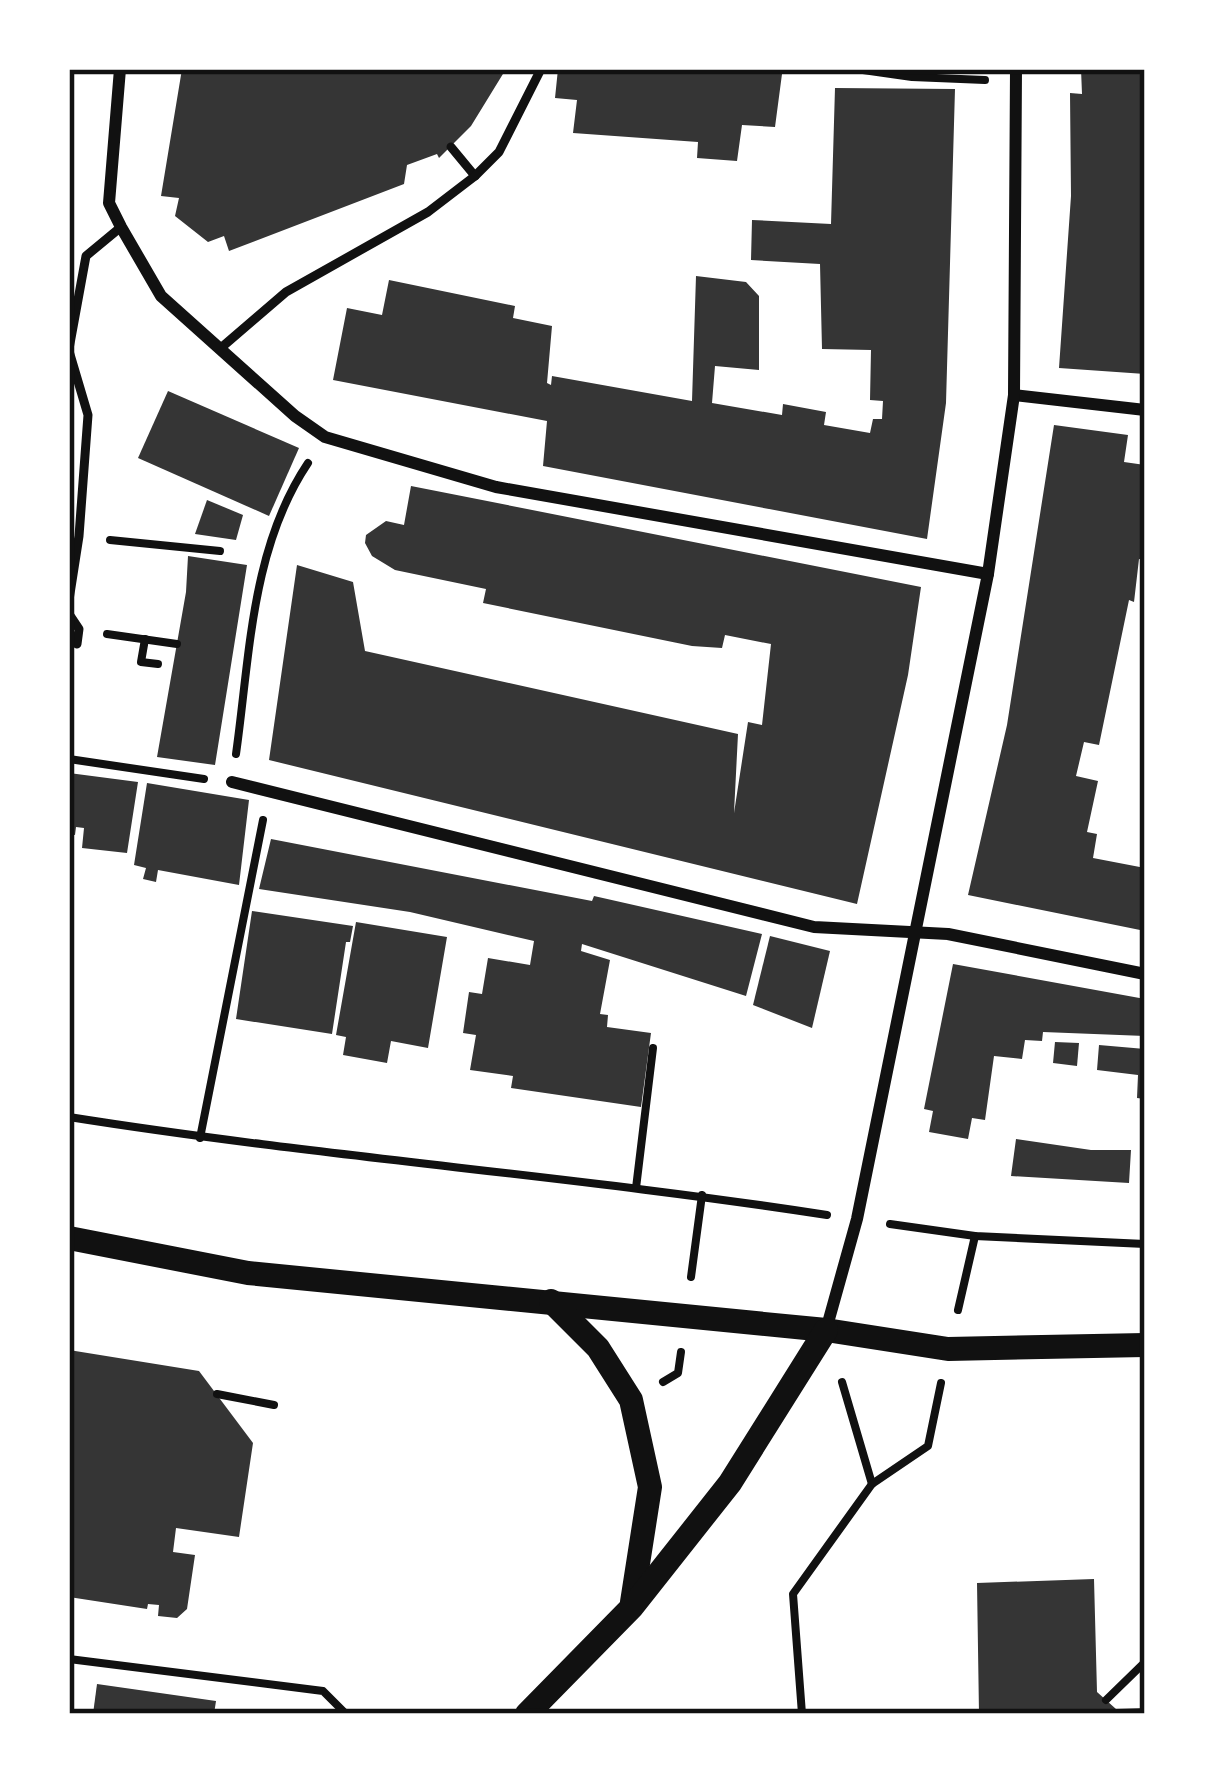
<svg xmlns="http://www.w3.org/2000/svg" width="1214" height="1783" font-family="'Exo 2',sans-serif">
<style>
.building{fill:#353535}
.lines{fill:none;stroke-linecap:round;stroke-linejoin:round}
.path{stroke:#111;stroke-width:8}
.service{stroke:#111;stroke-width:9}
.minor{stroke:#111;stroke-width:12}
.secondary{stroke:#111;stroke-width:24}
.neatline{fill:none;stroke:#111;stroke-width:4.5}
</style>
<rect width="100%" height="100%" fill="#fff"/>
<g class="building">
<path d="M182,69H506L471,126L439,158L437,154L407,165L404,184L229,251L224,236L208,242L175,216L179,198L161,196Z"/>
<path d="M558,69H745L782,74L775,127L742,125L737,161L697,158L698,142L573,133L577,100L555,98Z"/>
<path d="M1081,69H1145V374L1059,368L1071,196L1070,93L1082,94Z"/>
<path d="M835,88L955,89L946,403L927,539L543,466L547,421L333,380L347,308L382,315L389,280L515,306L513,318L552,326L547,383L551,385L552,376L692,401L696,276L746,282L759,296V370L715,366L712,403L782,415L783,404L826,412L824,425L870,433L873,419H882L883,401L870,400L871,350L822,349L820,264L751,260L752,220L831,224Z"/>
<path d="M168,391L299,448L269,516L138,458Z"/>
<path d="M1054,425L1128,435L1124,462L1145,465V560L1139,559L1134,602L1129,600L1099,745L1084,742L1076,776L1098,781L1087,832L1097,834L1093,858L1145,868V931L968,895L1007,725Z"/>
<path d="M411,486L921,587L908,675L857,904L269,760L297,565L353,582L365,651L738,734L734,813L748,722L762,725L771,644L725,635L722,648L692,646L483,603L486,589L395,570L372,556L365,543L366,535L386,521L404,525Z"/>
<path d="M207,500L243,515L236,540L195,534Z"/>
<path d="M188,556L247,565L215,765L157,757L186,592Z"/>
<path d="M69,773L138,782L127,853L82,848L84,828L76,827L75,835L69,834Z"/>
<path d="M147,783L249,800L239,885L158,870L156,882L143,879L146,868L134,865Z"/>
<path d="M271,839L592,901L594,896L762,934L746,996L582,944L581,951L610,960L600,1014L608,1015L607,1027L651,1033L641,1107L511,1088L513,1076L470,1070L476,1035L463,1033L469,992L482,994L488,958L530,965L534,941L410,912L259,889Z"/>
<path d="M252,911L353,926L350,942H346L332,1034L236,1019Z"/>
<path d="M356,922L447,937L428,1048L391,1041L387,1063L343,1055L346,1037L336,1035Z"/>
<path d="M770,936L830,951L812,1028L753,1005Z"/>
<path d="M953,964L1145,999V1036L1043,1032L1042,1041L1025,1040L1022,1059L994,1056L985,1120L972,1118L968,1139L929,1132L933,1111L924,1109Z"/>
<path d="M1055,1042L1079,1043L1077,1066L1053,1063Z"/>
<path d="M1099,1045L1145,1049V1099L1137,1098L1138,1075L1097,1070Z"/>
<path d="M1016,1139L1091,1150H1131L1129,1183L1011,1176Z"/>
<path d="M69,1350L199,1371L253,1443L239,1537L176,1528L173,1552L195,1555L187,1609L177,1618L158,1616L159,1605L148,1604L147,1609L69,1597Z"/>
<path d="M1094,1579L1097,1692L1116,1709L1145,1708V1714H979L977,1583Z"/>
<path d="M97,1684L216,1701L214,1714H93Z"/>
</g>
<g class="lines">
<g class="path">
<path d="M856,69L912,77L985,80"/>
<path d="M110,540L220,551"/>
<path d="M107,634L177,644"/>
<path d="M145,639L141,662L158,664"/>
<path d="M236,754C250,655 251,548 308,463"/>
<path d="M69,759L204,779"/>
<path d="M69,1117C321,1157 575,1176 827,1215"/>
<path d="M200,1138L263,820"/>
<path d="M636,1188L653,1048"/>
<path d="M890,1224L975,1236L1145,1244"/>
<path d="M691,1277L702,1195"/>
<path d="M958,1310L975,1236"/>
<path d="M663,1382L678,1373L681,1352"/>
<path d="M842,1382L872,1484"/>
<path d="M217,1394L274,1405"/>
<path d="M69,1659L323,1691L346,1714"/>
<path d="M1106,1700L1145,1662"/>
<path d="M802,1714L793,1594L872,1484L928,1446L941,1383"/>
</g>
<g class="service">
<path d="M451,147L475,176"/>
<path d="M222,347L286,292L428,212L475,176L499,152L541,69"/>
<path d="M69,349L86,256L121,227"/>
<path d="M69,351L88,415L79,536L69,600"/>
<path d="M69,614L79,629L77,644"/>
</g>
<g class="minor">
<path d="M120,69L109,203L121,227L161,296L295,416L325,437L496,487L988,574"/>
<path d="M1014,395L1145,410"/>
<path d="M232,782L814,927L948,934L1145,974"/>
<path d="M826,1330L857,1219L988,574L1014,395L1016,69"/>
</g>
<g class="secondary">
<path d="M69,1238L248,1273L826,1330L948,1349L1145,1345"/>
<path d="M551,1301L598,1348L631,1400L650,1487L632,1602"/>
<path d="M527,1714L632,1607L730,1483L826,1330"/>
</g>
</g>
<rect width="1214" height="1783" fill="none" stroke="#ffffff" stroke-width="144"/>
<rect x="72" y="72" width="1070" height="1639" class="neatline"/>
</svg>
